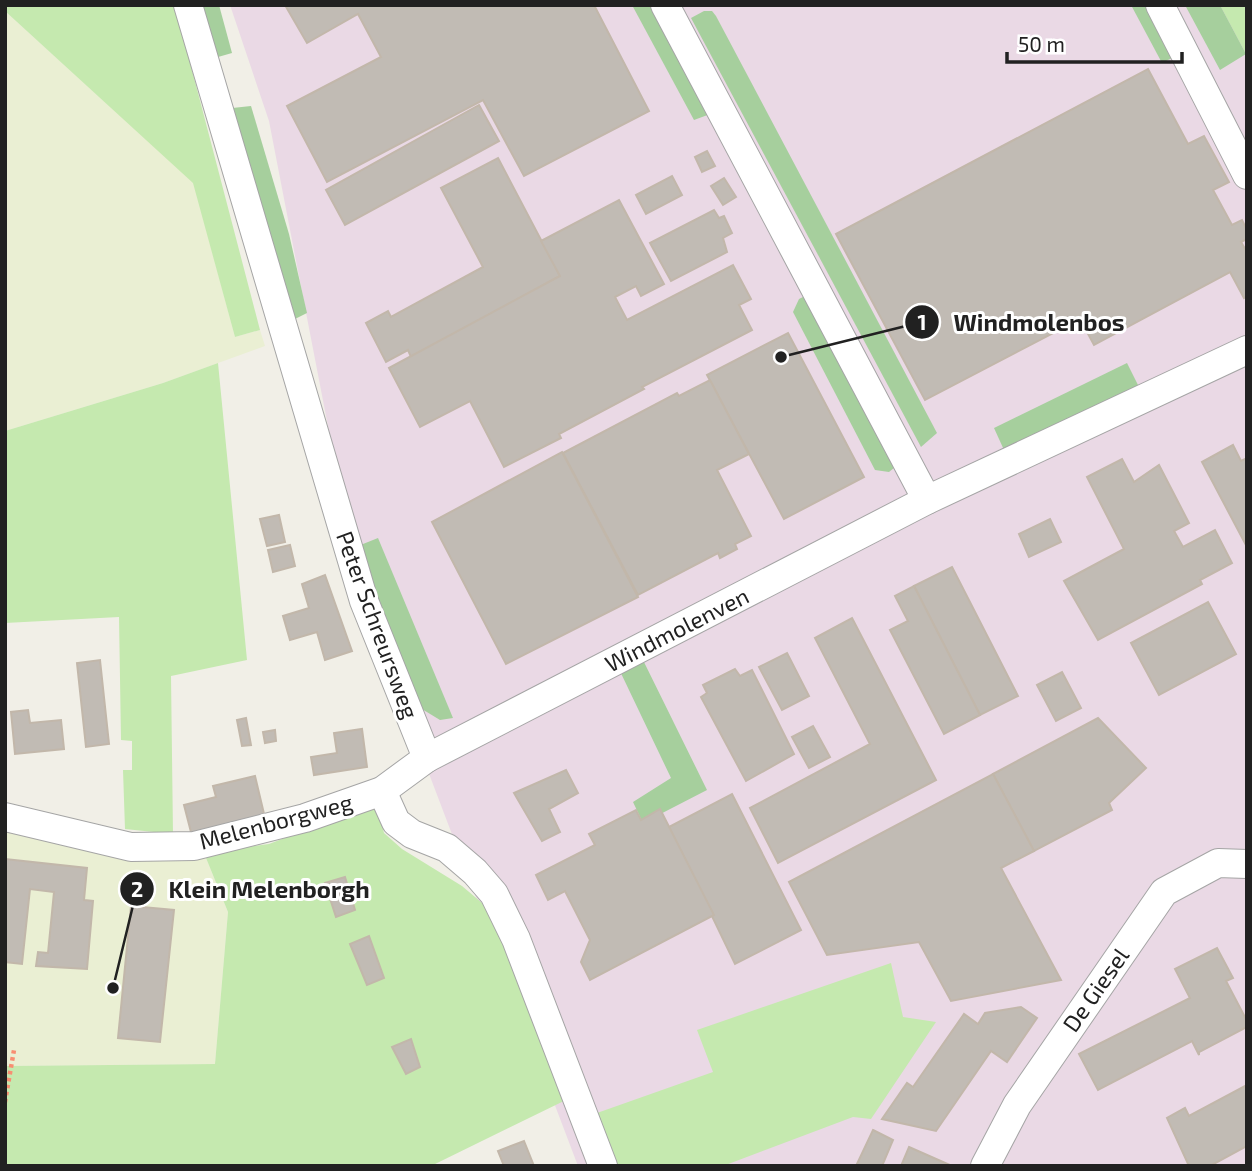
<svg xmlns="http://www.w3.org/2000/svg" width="1252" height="1171" font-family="'Exo 2',sans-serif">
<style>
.industrial{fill:#ead9e5}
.farmland{fill:#eaefd3}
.grass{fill:#c5e9af}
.forest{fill:#a6cf9d}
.building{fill:#c1bbb4;stroke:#c2b7aa;stroke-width:2}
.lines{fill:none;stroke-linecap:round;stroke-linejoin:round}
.minor-casing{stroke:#a5a5a5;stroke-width:30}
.path{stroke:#f88e72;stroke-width:4.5;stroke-dasharray:3.5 3.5;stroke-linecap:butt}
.minor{stroke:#fff;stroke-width:28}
.labels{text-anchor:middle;stroke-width:6;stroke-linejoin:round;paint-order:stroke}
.street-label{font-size:23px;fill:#212121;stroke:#fff}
.leader{fill:none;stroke:#212121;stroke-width:2.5}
.callout-dot{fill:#212121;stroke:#fff;stroke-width:2.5}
.mark-label{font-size:21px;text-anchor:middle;font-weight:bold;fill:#fff}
.callout-label{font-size:24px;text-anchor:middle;font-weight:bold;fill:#212121;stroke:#fff;stroke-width:6;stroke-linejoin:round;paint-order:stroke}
</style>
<rect width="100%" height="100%" fill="#f1efe7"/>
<path class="industrial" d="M230,5H1247V1166H578L360,592L269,121Z"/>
<g class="farmland">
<path d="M5,11L194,183L235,337L260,330L265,346L163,383L5,431Z"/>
<path d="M5,826L204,853L228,912L215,1064L5,1066Z"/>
</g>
<g class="grass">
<path d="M5,5H175L260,330L235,337L193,183L5,11Z"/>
<path d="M1220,5H1247L1246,54Z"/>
<path d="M218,363L247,660L171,676L173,834L125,829L123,770H132V741L121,740L119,617L5,623V431L163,383Z"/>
<path d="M376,803L384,833L402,849L462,886L494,913L568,1099L431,1166H5V1066L215,1064L228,912L204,853L269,844Z"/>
<path d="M891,963L903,1017L936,1022L871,1119L853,1117L723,1166H616L597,1113L713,1072L697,1030Z"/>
</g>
<g class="forest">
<path d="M198,5H219L232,53L211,59Z"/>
<path d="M632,5H656L713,113L694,120Z"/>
<path d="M1131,5H1156L1182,53L1162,63Z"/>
<path d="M1185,5H1220L1246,54L1220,70Z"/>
<path d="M704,11H712L716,16L937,433L921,447L691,18Z"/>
<path d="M251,106L289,234L307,313L281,326L223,109Z"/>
<path d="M809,294L900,463L889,472L875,470L793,312L799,299Z"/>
<path d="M1127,363L1140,389L1004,450L994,428Z"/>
<path d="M378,538L453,718L440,720L417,706L353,548Z"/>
<path d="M641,656L707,790L643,823L633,802L671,778L618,667Z"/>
</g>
<g class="building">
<path d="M285,5H594L649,111L524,176L483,100L327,182L287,106L381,57L358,14L307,43Z"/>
<path d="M1148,69L1188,144L1204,136L1229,182L1213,190L1232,225L1242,220L1247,230V239L1241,242L1247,252V296L1244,298L1230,272L1094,345L1080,319L925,400L836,234Z"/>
<path d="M479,105L499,141L345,225L326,190Z"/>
<path d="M707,151L715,166L702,172L695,157Z"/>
<path d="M498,158L560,276L411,357L408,350L386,362L366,323L388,311L391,317L483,267L441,188Z"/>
<path d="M672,176L682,195L646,214L636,195Z"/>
<path d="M724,178L736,197L723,205L711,186Z"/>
<path d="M619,200L664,284L641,296L636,286L615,297L627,320L733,265L751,299L739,305L752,330L642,387L644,389L559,434L561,438L504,467L470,401L420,427L389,368L560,276L541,241Z"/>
<path d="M714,210L719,218L724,216L732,233L723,238L727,252L671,281L650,243Z"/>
<path d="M788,333L864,477L784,519L707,375Z"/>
<path d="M710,380L749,454L717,470L751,536L735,544L737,549L720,558L718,553L638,595L563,453L677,393L679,396Z"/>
<path d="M1233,445L1241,461L1247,458V547L1202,462Z"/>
<path d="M562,452L638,597L506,664L432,522Z"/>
<path d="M1122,459L1134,482L1159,465L1189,523L1174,531L1183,547L1215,530L1232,563L1200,580L1202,584L1098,640L1064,581L1124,549L1087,477Z"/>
<path d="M279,515L285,542L267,546L260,519Z"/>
<path d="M1050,519L1061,542L1029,557L1019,534Z"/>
<path d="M290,545L295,566L273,572L268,550Z"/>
<path d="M952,567L1018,696L980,715L914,586Z"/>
<path d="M325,575L352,651L325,660L317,632L290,640L283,616L309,608L302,584Z"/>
<path d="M914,586L980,715L944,734L890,630L908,621L895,596Z"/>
<path d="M1208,602L1236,654L1159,695L1131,643Z"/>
<path d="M852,618L936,780L778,863L750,808L870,744L815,638Z"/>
<path d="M787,653L809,696L782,710L759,667Z"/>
<path d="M100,660L109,744L86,747L77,663Z"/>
<path d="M735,669L740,676L752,670L794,754L746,781L701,697L707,693L703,685Z"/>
<path d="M1062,672L1081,708L1056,721L1037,685Z"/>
<path d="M28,710L30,723L61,720L64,749L15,754L11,712Z"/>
<path d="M246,718L251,745L242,746L237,720Z"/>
<path d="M1098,718L1146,768L1109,803L1112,810L1034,851L993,774Z"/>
<path d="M813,726L830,757L809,768L792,737Z"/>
<path d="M362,729L367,767L314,775L311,757L337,753L334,733Z"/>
<path d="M275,730L276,741L265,743L263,732Z"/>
<path d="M566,770L578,793L549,809L560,832L542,841L514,793Z"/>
<path d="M993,774L1034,851L1001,868L1061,980L951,1001L919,942L827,955L789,882Z"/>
<path d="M255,776L265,818L192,836L184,805L216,797L213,786Z"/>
<path d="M732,794L801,930L735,964L669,827Z"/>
<path d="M660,809L714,915L590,980L581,962L590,940L565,891L548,900L536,875L595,845L589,834L636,810L641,820Z"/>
<path d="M5,859L87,868L84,900L93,901L87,969L36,966L38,952L48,953L54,892L30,889L22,964L5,962Z"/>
<path d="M345,877L355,910L336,917L325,883Z"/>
<path d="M131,906L174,910L160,1042L118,1038Z"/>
<path d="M369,936L384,978L367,985L350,944Z"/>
<path d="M1217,948L1233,978L1226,981L1247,1021V1027L1199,1052V1055L1192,1041L1098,1090L1079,1054L1190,998L1175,969Z"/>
<path d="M1021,1007L1037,1018L1007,1062L991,1051L936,1131L882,1119L907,1083L913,1087L964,1014L978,1024L985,1013Z"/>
<path d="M411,1039L420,1067L406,1074L392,1047Z"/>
<path d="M1247,1085V1146L1210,1166H1189L1167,1118L1185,1108L1189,1116Z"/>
<path d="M873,1130L893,1140L882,1166H856Z"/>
<path d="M524,1141L534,1166H504L498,1151Z"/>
<path d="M909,1147L952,1166H901Z"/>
</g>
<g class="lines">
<defs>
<g id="minor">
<path d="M665,5L927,500"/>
<path d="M1160,5L1247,175"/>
<path d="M427,758L927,500L1247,350"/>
<path d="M382,791L396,822L412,834L447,848L475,872L494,894L516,939L603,1166"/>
<path d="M5,817L131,847L194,846L305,818L382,791L427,758L364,601L188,5"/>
<path d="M985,1166L1017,1105L1164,892L1218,863L1247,864"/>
</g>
</defs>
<use href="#minor" class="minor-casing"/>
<path class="path" d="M5,1102L14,1050"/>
<use href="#minor" class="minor"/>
</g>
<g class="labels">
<g class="street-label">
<text transform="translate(377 625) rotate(70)" y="8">Peter Schreursweg</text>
<text transform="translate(677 630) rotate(-27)" y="8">Windmolenven</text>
<text transform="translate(276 822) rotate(-15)" y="8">Melenborgweg</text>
<text transform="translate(1096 990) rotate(-55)" y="8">De Giesel</text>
</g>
</g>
<path class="leader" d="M781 357L922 322M113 988L137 889"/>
<g class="callout-dot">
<circle cx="781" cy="357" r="7"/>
<circle cx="113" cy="988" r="7"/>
<circle cx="922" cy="322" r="18"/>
<circle cx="137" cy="889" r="18"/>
</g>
<g class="mark-label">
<text x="922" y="330">1</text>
<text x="137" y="897">2</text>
</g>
<g class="callout-label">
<text x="1039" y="331">Windmolenbos</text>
<text x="269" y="898">Klein Melenborgh</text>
</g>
<rect width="1252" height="1171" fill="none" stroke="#212121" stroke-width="14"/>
<path d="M1007 52v10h175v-10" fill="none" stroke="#212121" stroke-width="3.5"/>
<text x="1018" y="52" font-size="21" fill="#212121" stroke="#ffffff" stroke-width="5" paint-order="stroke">50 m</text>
</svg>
